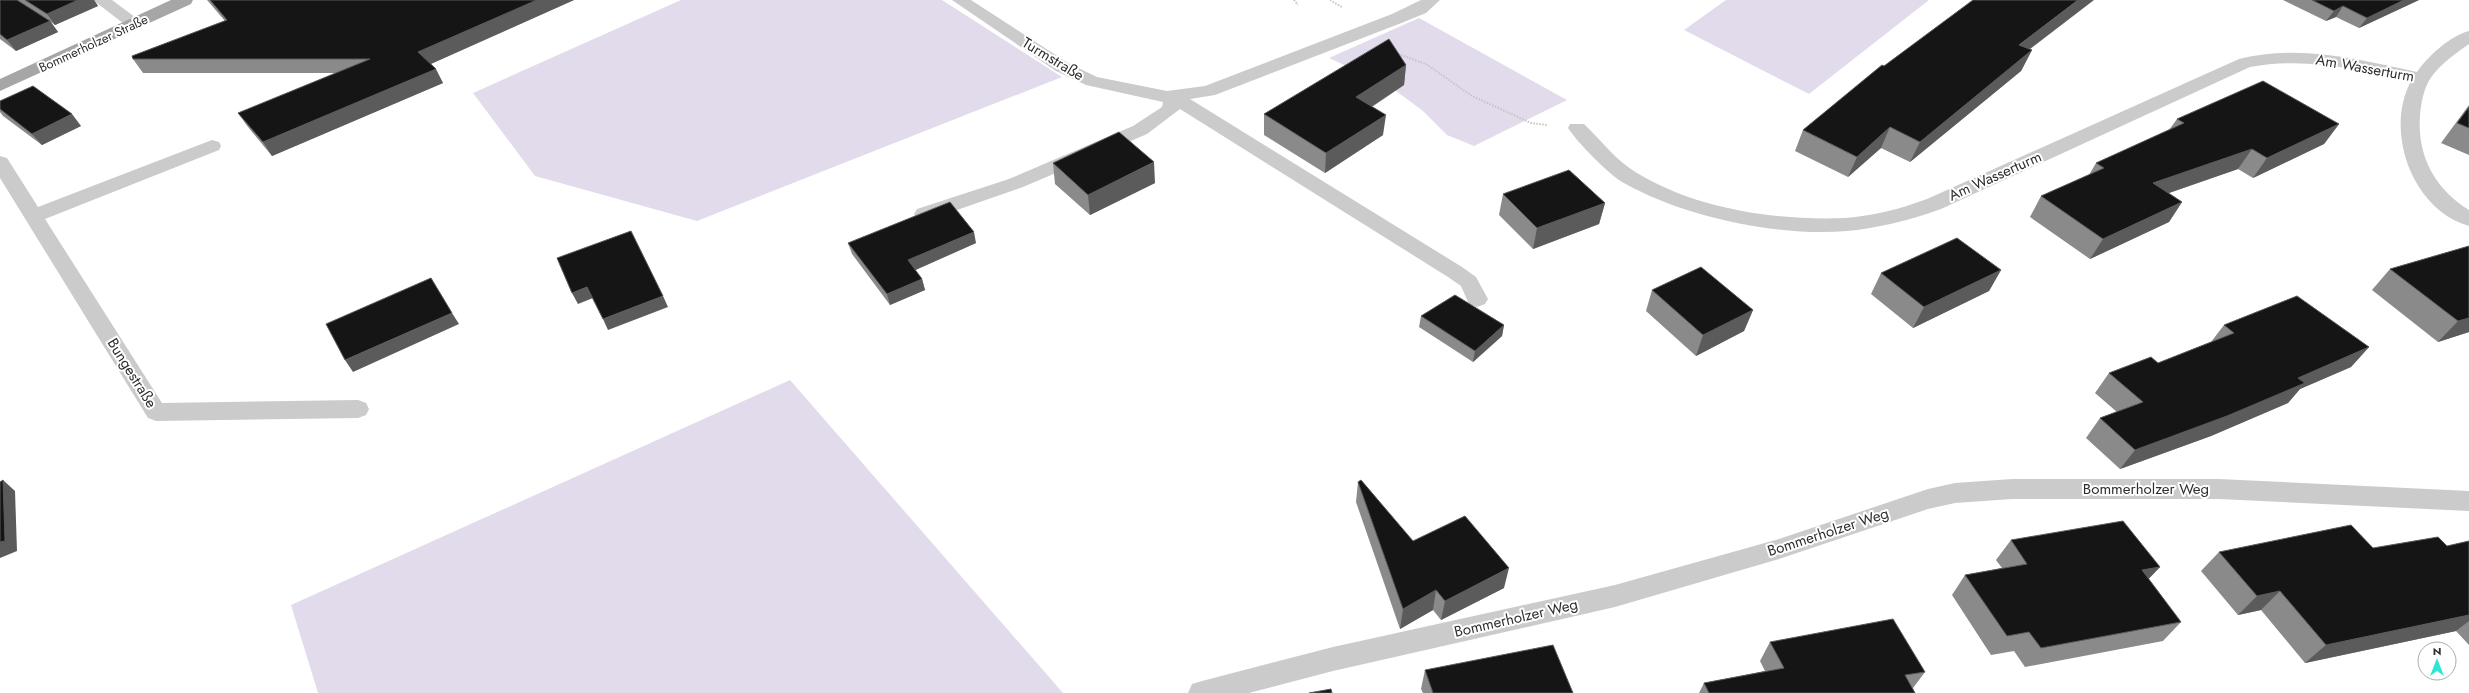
<svg xmlns="http://www.w3.org/2000/svg" width="2469" height="693" font-family="Jost,sans-serif">
<style>
.green{fill:#e2dbeb}
.lines{fill:none;stroke-linecap:round;stroke-linejoin:round}
.path{stroke:#c5c5c5;stroke-width:2;stroke-dasharray:1.5 1.5;stroke-linecap:butt}
.minor{fill:#cbcbcb;fill-rule:evenodd}
.major{fill:#a6a6a6;fill-rule:evenodd}
.wall{fill:#8a8a8a}
.shaded-wall{fill:#5b5b5b}
.building{fill:#151515;stroke:#5b5b5b}
.labels{text-anchor:middle;stroke-width:4;stroke-linejoin:round;paint-order:stroke}
.far-street-label{font-size:13px;fill:#2e2e2e;stroke:#fff}
.street-label{font-size:15px;fill:#2e2e2e;stroke:#fff}
</style>
<rect width="100%" height="100%" fill="#fff"/>
<g class="green">
<path d="M681,0H942L1062,77L697,221L535,176L473,93Z"/>
<path d="M1726,0H1929L1809,94L1684,30Z"/>
<path d="M1419,18L1567,100L1474,146L1447,135L1423,111L1388,85L1329,58Z"/>
<path d="M790,380L1063,693H318L291,605Z"/>
</g>
<g class="lines">
<g class="path">
<path d="M1294,0L1298,5"/>
<path d="M1330,0L1342,7"/>
<path d="M1398,54L1426,64L1472,96L1531,123L1547,125"/>
</g>
<g class="minor">
<path d="M93,0H112L143,23L140,27H128Z"/>
<path d="M952,0H971L1068,63L1097,77L1167,91L1205,86L1392,14L1421,0H1440L1426,13L1404,22L1215,95L1190,99L1462,267L1476,277L1488,299L1485,304L1477,307L1469,304L1461,286L1448,277L1180,109L1147,134L1023,187L931,219L924,221L917,219L914,214L917,209L1009,179L1133,126L1162,107L1163,102L1086,85L1056,71Z"/>
<path d="M2469,31V44C2456,53 2442,63 2432,76C2424,87 2421,102 2420,116C2417,156 2435,189 2469,210V226C2412,210 2384,131 2411,81C2357,69 2305,57 2250,67L1941,209C1910,220 1880,228 1847,231C1778,237 1684,217 1624,183C1609,175 1577,142 1568,128L1570,124H1584C1601,140 1616,161 1637,173C1696,209 1777,221 1845,218C1873,216 1900,209 1927,199L2239,59C2299,44 2358,59 2417,72C2428,56 2450,36 2469,31Z"/>
<path d="M212,140L219,142L221,146L219,150L45,219L162,403L358,400L366,403L369,409L366,415L358,418L156,421L148,418L0,178V156L7,158L38,207Z"/>
<path d="M2012,479H2219L2469,491V511L2219,499H2012L1955,503L1928,509L1779,559L1615,607L1333,671L1249,693H1188L1192,684L1202,681L1333,647L1615,585L1779,539L1928,489L1955,483Z"/>
</g>
<path class="major" d="M171,0H193L191,4L0,91V79Z"/>
</g>
<g class="wall">
<path d="M0,0H94L98,6L55,25L51,22L58,32L16,51L0,39Z"/>
<path d="M207,0H574L431,64L443,83L272,156L248,127L238,113L336,73H143L133,59L225,21Z"/>
<path d="M2283,0H2419L2359,28L2336,17L2326,21Z"/>
<path d="M2029,49L2032,50L2021,71L1910,162L1881,148L1848,177L1795,151L1803,130L1884,66Z"/>
<path d="M1406,65L1404,85L1372,107L1383,135L1325,173L1264,135V114Z"/>
<path d="M0,101L81,126L42,145L3,116L0,112Z"/>
<path d="M2469,105V155L2441,143Z"/>
<path d="M2177,119L2339,124L2324,144L2253,178L2238,169L2169,193L2182,202L2169,222L2090,259L2030,217L2041,196L2089,175L2096,163L2169,130Z"/>
<path d="M1053,163L1155,183L1090,215L1055,184Z"/>
<path d="M1503,194L1605,203L1599,224L1533,249L1499,215Z"/>
<path d="M848,243H976L915,270L922,279L925,290L890,305L852,254Z"/>
<path d="M2469,246V332L2438,342L2372,290L2390,269Z"/>
<path d="M2001,270L1989,291L1913,328L1871,294L1881,273Z"/>
<path d="M1652,290L1753,310L1744,331L1696,356L1646,311Z"/>
<path d="M1421,316L1504,325L1502,336L1473,362L1419,327Z"/>
<path d="M2224,325L2369,347L2351,367L2300,389L2288,403L2211,436L2120,469L2086,438L2100,418L2117,412L2095,393L2109,373L2158,363L2211,342Z"/>
<path d="M1358,482L1413,541L1504,588L1441,620L1433,610L1400,629L1356,502Z"/>
<path d="M2011,540L2160,567L2148,579L2181,622L2163,641L2025,667L2014,651L1991,655L1952,595L1965,575L2002,568L1996,560Z"/>
<path d="M2469,541V645L2456,631L2305,663L2261,610L2238,615L2201,571L2219,552L2373,548L2447,546Z"/>
<path d="M1770,642L1925,672L1913,688L1915,693H1699L1704,683L1765,671L1760,661Z"/>
<path d="M1425,670L1573,693H1423L1421,689Z"/>
</g>
<g class="shaded-wall">
<path d="M78,0H94L98,6L55,25L47,14Z"/>
<path d="M537,0H574L426,66L418,52Z"/>
<path d="M2078,0H2094L2009,65L2019,45Z"/>
<path d="M2404,0H2419L2359,28L2367,18Z"/>
<path d="M2343,6L2336,17L2326,21L2334,11Z"/>
<path d="M50,21L58,32L16,51L7,40Z"/>
<path d="M2032,50L2021,71L1910,162L1920,142Z"/>
<path d="M1406,65L1404,85L1354,118L1356,97Z"/>
<path d="M436,69L443,83L272,156L263,142Z"/>
<path d="M72,114L81,126L42,145L32,134Z"/>
<path d="M1386,115L1383,135L1325,173L1326,153Z"/>
<path d="M2339,124L2324,144L2253,178L2267,158Z"/>
<path d="M1890,127L1881,148L1848,177L1857,157Z"/>
<path d="M2252,149L2238,169L2140,203L2153,183Z"/>
<path d="M1154,162L1155,183L1090,215L1088,195Z"/>
<path d="M2182,202L2169,222L2090,259L2103,239Z"/>
<path d="M1605,203L1599,224L1533,249L1537,228Z"/>
<path d="M974,232L976,243L911,272L908,260Z"/>
<path d="M2001,270L1989,291L1913,328L1924,307Z"/>
<path d="M922,279L925,290L890,305L887,294Z"/>
<path d="M587,287L593,298L578,304L572,293Z"/>
<path d="M663,296L668,307L608,330L603,319Z"/>
<path d="M1753,310L1744,331L1696,356L1703,335Z"/>
<path d="M452,313L459,324L353,372L345,360Z"/>
<path d="M2469,318V332L2438,342L2458,321Z"/>
<path d="M1504,325L1502,336L1473,362L1475,351Z"/>
<path d="M2369,347L2351,367L2300,389L2288,403L2211,436L2120,469L2135,450L2298,378Z"/>
<path d="M3,480L15,491L17,551L0,558V542Z"/>
<path d="M2160,567L2142,586V570Z"/>
<path d="M1509,568L1504,588L1441,620L1445,601Z"/>
<path d="M1436,590L1433,610L1400,629L1403,609Z"/>
<path d="M2280,591L2261,610L2238,615L2257,596Z"/>
<path d="M2469,615V621L2456,631L2305,663L2326,645Z"/>
</g>
<g class="building">
<path d="M0,0H17L50,21L7,40L0,34Z"/>
<path d="M25,0H78L47,14Z"/>
<path d="M210,0H537L418,52L436,69L263,142L238,113L370,59H133L132,56L227,20Z"/>
<path d="M1973,0H2078L2019,45L2032,50L1920,142L1890,127L1857,157L1803,130L1882,65L1884,66Z"/>
<path d="M2312,0H2404L2367,18L2343,6L2334,11Z"/>
<path d="M1389,39L1406,65L1356,97L1386,115L1326,153L1264,114Z"/>
<path d="M2263,81L2339,124L2267,158L2252,149L2153,183L2182,202L2103,239L2041,196L2104,168L2096,163L2184,123L2177,119Z"/>
<path d="M33,86L72,114L32,134L0,109V101Z"/>
<path d="M2469,107V128L2457,123Z"/>
<path d="M1119,132L1154,162L1088,195L1053,163Z"/>
<path d="M1569,170L1605,203L1537,228L1503,194Z"/>
<path d="M950,202L974,232L908,260L922,279L887,294L848,243Z"/>
<path d="M631,231L663,296L603,319L587,287L572,293L557,258Z"/>
<path d="M1957,238L2001,270L1924,307L1881,273Z"/>
<path d="M2469,246V318L2458,321L2390,269Z"/>
<path d="M1701,267L1753,310L1703,335L1652,290Z"/>
<path d="M431,278L452,313L345,360L326,324Z"/>
<path d="M1455,295L1504,325L1475,351L1421,316Z"/>
<path d="M2297,296L2369,347L2298,378L2305,383L2227,416L2135,450L2100,418L2143,402L2109,373L2151,357L2158,363L2234,333L2224,325Z"/>
<path d="M3,480L5,541L0,542V482Z"/>
<path d="M1361,480L1413,541L1465,516L1509,568L1445,601L1436,590L1403,609L1358,482Z"/>
<path d="M2123,521L2160,567L2142,570L2181,622L2041,648L2029,632L2007,636L1965,575L2027,564L2011,540Z"/>
<path d="M2351,525L2373,548L2438,537L2447,546L2469,541V615L2326,645L2280,591L2257,596L2219,552Z"/>
<path d="M1893,619L1925,672L1905,675L1915,693H1709L1704,683L1784,668L1770,642Z"/>
<path d="M1553,645L1573,693H1433L1425,670Z"/>
<path d="M1331,689L1332,693H1309Z"/>
</g>
<g class="labels">
<g class="far-street-label">
<text transform="translate(93 43) rotate(-25)" y="5">Bommerholzer Straße</text>
</g>
<g class="street-label">
<text transform="translate(1053 59) rotate(31)" y="5">Turmstraße</text>
<text transform="translate(2365 68) rotate(10)" y="5">Am Wasserturm</text>
<text transform="translate(1995 176) rotate(-24)" y="5">Am Wasserturm</text>
<text transform="translate(132 373) rotate(58)" y="5">Bungestraße</text>
<text x="2146" y="494">Bommerholzer Weg</text>
<text transform="translate(1828 532) rotate(-18)" y="5">Bommerholzer Weg</text>
<text transform="translate(1516 618) rotate(-13)" y="5">Bommerholzer Weg</text>
</g>
</g>
<g transform="translate(2437 661)"><circle r="19" fill="#ffffff" stroke="#ababab"/>
<path d="M0-3L7 15L0 10L-7 15Z" fill="#2fe6d6"/>
<text y="-6" font-size="11" font-weight="bold" text-anchor="middle" fill="#2e2e2e">N</text>
</g>
</svg>
